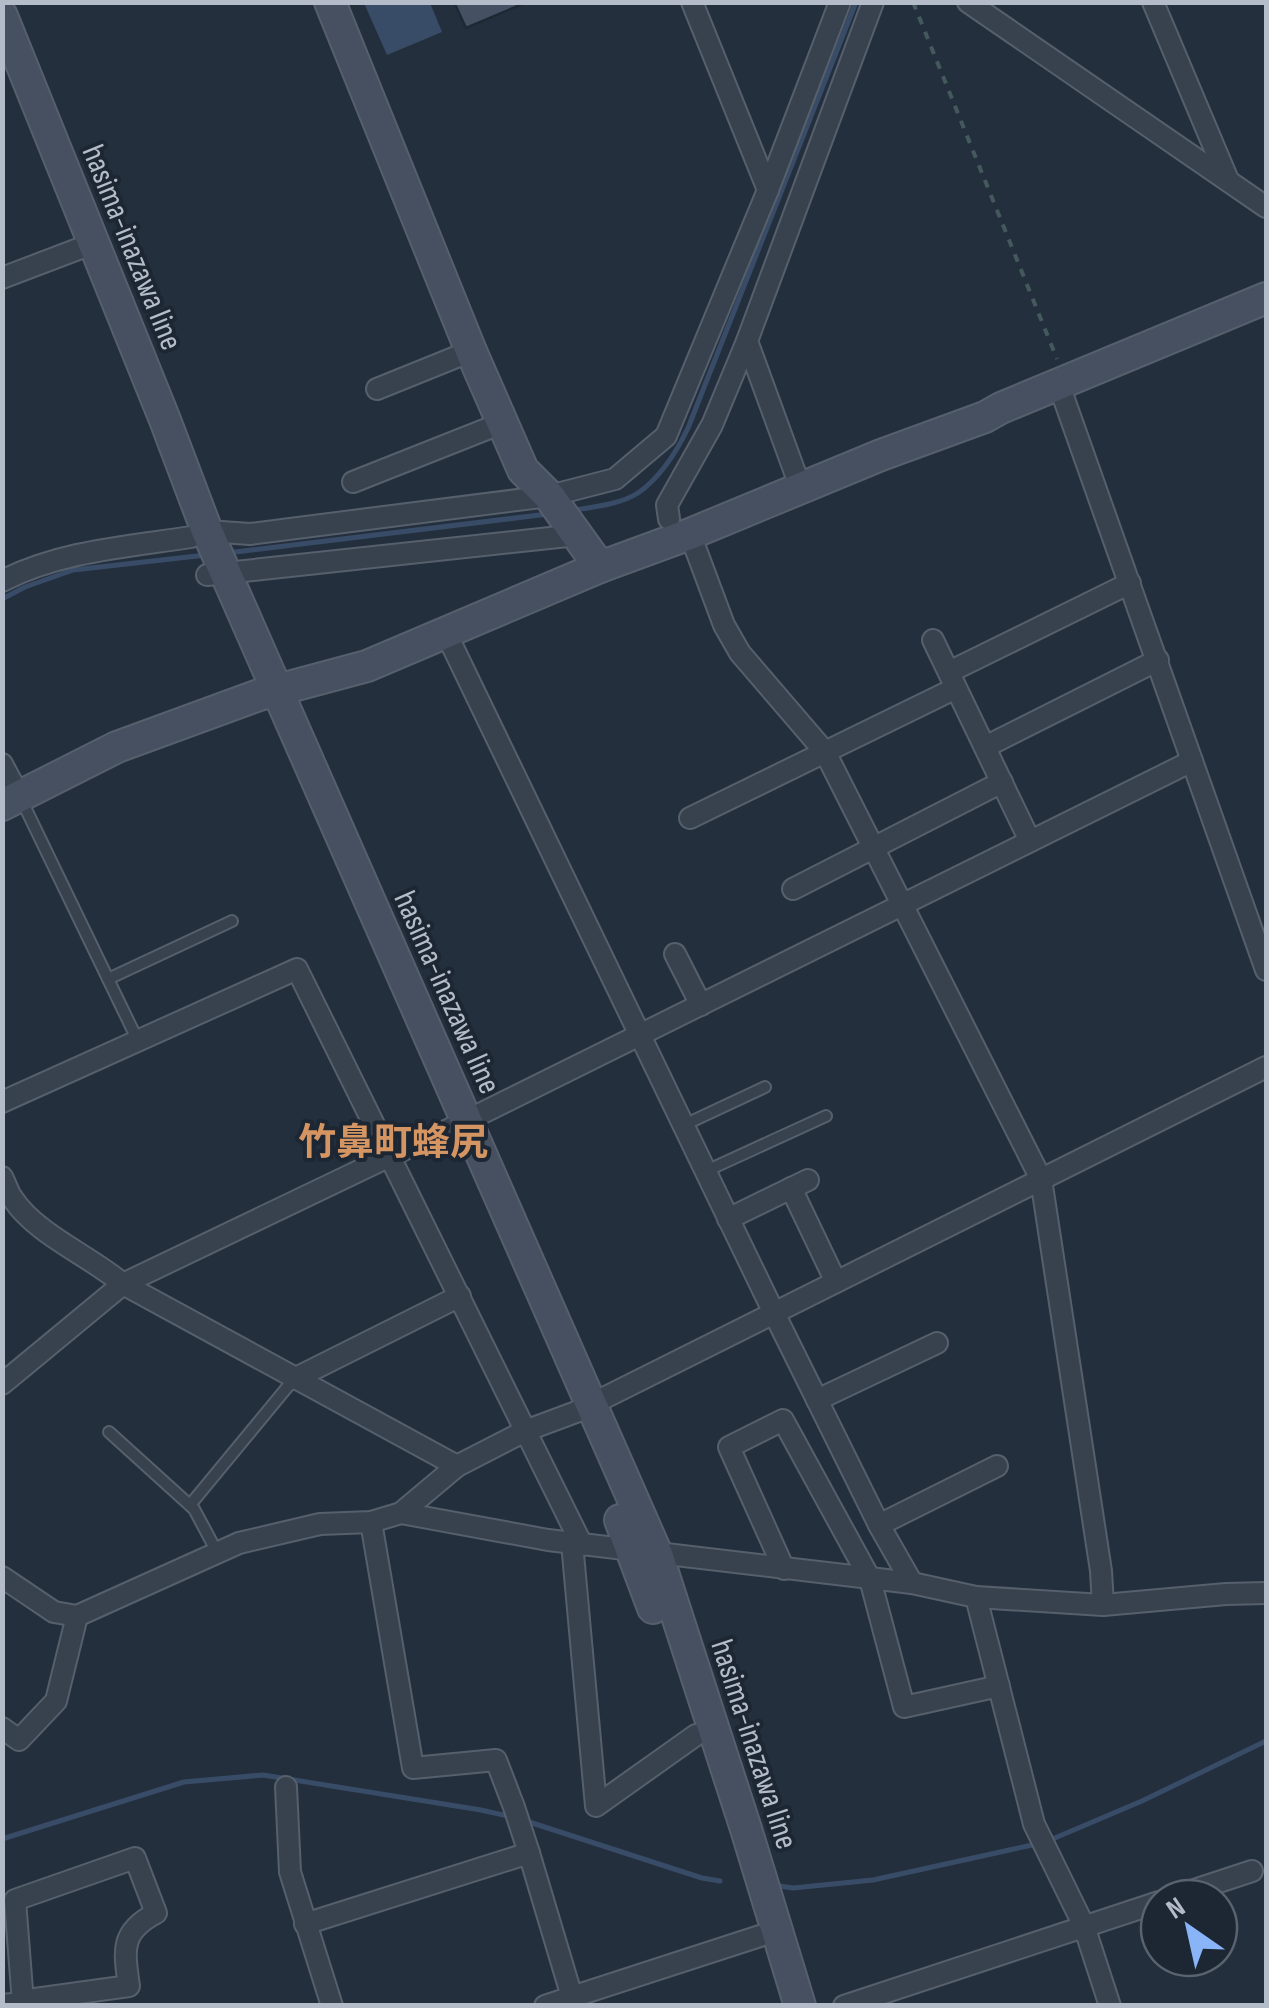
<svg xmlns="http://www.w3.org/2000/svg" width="1269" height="2008" font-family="'Sofia Sans Condensed','Noto Sans JP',sans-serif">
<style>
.water{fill:#394c67}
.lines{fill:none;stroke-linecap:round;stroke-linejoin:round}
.stream{stroke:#394c67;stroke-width:5}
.building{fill:#455162;stroke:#1f2835;stroke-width:2.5}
.lane-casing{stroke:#565f6c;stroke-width:14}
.street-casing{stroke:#565f6c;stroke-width:24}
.secondary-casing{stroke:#565f6c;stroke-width:34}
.path{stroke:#44595c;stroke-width:4;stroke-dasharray:8 8;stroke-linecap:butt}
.lane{stroke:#38414e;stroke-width:10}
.street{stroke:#38414e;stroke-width:20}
.secondary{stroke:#465061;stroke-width:30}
.labels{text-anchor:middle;stroke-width:8;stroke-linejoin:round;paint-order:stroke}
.street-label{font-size:32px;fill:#b4bcc9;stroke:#1d2633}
.quarter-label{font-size:38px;font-weight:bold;fill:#d59563;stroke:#1d2633}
</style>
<rect width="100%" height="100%" fill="#242f3e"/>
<path class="water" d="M364,3H430L442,32L387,55Z"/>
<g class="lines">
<g class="stream">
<path d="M574,510C594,507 621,504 638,493C661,477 676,453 688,428L856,2"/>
<path d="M227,553L548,514"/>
<path d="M2,599L25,587L73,570L206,555"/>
<path d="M523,1820L702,1878L720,1881"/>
<path d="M2,1839L184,1782L263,1775L481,1810L512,1817"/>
<path d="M1050,1840L1142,1801L1266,1741"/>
<path d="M780,1886L793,1888L873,1880L1032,1845"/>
</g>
</g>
<path class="building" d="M454,2H527L466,28Z"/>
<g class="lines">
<defs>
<g id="lane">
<path d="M22,801L138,1041"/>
<path d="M108,979L232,921"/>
<path d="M684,1125L765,1087"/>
<path d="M706,1171L826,1116"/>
<path d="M109,1432L194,1509L217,1552"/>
<path d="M190,1505L294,1379"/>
</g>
<g id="street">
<path d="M692,2L768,190"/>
<path d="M968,2L1266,207"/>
<path d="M1153,2L1228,180"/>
<path d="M2,278L94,243"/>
<path d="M1059,385L1266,970"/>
<path d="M377,389L471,351"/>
<path d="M353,482L502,423"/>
<path d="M801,489L747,341L873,2"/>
<path d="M669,519L667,505L712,425L747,341"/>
<path d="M690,534L724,625L740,653L825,752L1041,1179L1101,1571L1103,1605"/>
<path d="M207,575L577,535"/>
<path d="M2,581C61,551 126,547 191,537L207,531L250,534L549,496L615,479L666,436L768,190L840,2"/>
<path d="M446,633L774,1313L879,1525L912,1583"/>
<path d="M933,640L1030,841"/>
<path d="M949,672L1130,583"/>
<path d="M985,747L1158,660"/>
<path d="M2,764L19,796"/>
<path d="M690,818L956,688"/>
<path d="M793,889L1002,782"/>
<path d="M675,954L701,1005"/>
<path d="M2,1102L297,969L582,1545"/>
<path d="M2,1177C6,1184 8,1193 13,1199C36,1234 90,1256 123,1284L457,1466"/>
<path d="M791,1188L836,1282"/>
<path d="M728,1219L808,1180"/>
<path d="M294,1379L460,1296"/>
<path d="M2,1384L123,1284L390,1156L450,1129L1192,761"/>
<path d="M817,1400L937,1343"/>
<path d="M401,1513L548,1540L912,1583L976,1597L1103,1605L1226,1594L1266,1593"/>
<path d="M371,1522L413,1768L496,1760L514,1807L529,1853"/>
<path d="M879,1525L997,1466"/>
<path d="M572,1543L596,1806L696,1735"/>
<path d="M784,1569L729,1447L783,1420L870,1579L904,1707L999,1686"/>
<path d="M2,1577L54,1612L77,1616L239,1543L320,1524L371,1522L401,1513L457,1466L525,1431L576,1412L1266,1067"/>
<path d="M976,1597L1034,1824L1084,1926L1110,2006"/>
<path d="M2,1728L19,1740L56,1701L77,1616"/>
<path d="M286,1787L290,1872L332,2006"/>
<path d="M1170,1898L1252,1871"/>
<path d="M305,1924L529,1853L572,1997L760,1936"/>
<path d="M2,2005L23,2003L35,1999L129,1986C124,1950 120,1932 156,1913L135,1858L15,1900L23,2003L22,2006"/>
<path d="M545,2006L572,1997"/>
<path d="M844,2006L1159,1902"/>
</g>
<g id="secondary">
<path d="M330,2L471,351L523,470L549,496L600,567"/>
<path d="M2,16L165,420L207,531L657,1554L746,1829L800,2006"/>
<path d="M2,805L117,747L259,695L367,666L600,567L690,534L881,455L985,417L1001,408L1266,298"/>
<path d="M620,1520L653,1608"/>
</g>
</defs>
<use href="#lane" class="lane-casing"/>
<use href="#street" class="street-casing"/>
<use href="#secondary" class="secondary-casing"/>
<path class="path" d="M913,2L1057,359"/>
<use href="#lane" class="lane"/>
<use href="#street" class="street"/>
<use href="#secondary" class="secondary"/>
</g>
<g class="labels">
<g class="street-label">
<text transform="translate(133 247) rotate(68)" y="11">hasima-inazawa line</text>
<text transform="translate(448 992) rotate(66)" y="11">hasima-inazawa line</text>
<text transform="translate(755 1744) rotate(72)" y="11">hasima-inazawa line</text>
</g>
<g class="quarter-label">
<text x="393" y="1155">竹鼻町蜂尻</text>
</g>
</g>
<rect width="1269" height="2008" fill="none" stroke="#b4bcc9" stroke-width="10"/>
<g transform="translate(1189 1928) rotate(326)"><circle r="48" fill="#1d2633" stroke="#59626f" stroke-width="2.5"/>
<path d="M0-8L18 38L0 25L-18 38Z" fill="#8ab4f8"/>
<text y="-15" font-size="28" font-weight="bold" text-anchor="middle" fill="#b4bcc9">N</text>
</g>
</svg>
